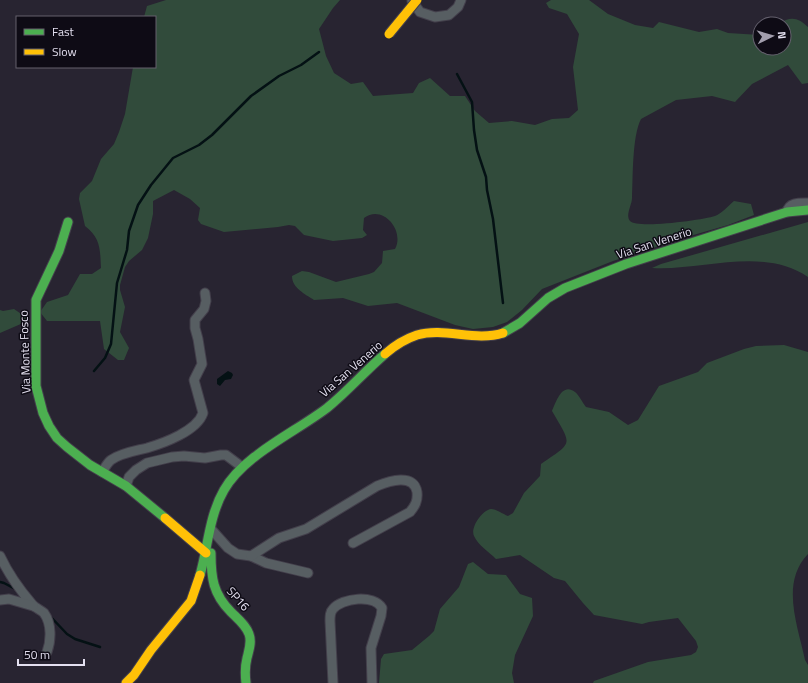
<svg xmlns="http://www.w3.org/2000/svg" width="808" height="683" font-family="'Titillium Web',sans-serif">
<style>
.green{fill:#314b3b}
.water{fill:#041114}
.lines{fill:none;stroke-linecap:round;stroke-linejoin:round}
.stream{stroke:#041114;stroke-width:2.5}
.street-casing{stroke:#433f4b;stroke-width:11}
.fast-casing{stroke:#433f4b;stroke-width:11}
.slow-casing{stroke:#433f4b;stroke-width:11}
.street{stroke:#575e62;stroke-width:9}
.fast{stroke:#4caf50;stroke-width:9}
.slow{stroke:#ffc107;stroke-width:9}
.slow-bridge-casing{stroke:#433f4b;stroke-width:11;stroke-linecap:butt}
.slow-bridge{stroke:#ffc107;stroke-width:9}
.labels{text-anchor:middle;stroke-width:3;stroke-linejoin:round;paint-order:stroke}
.street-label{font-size:12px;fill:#e4e0f0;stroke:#0e0b15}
</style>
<rect width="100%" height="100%" fill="#282431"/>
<g class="green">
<path d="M166,0H340L333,8L319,29L326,56L334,73L351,84L363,82L373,96L413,93L419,83L430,78L450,96H465L475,111L489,123L512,121L535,125L552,119L569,118L578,110L573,67L579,34L567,14L549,8L546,3L551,0H589L608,14L635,25L653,28L659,22L699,32L717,29L728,33L760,35V48H784V24H779C790,16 798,17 808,27V83L802,84L788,65L752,84L735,102L712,96L676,100L641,119C632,136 633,178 632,198C632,205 625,215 630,221C637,229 703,220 715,216C721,214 728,206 734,201L751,204L754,215L728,225L683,238L613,261L542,289L522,310L507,322L493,327L473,329L455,325L397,303L368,306L343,298L314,300C305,294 292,288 292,276L302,271L309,272L336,282L369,274L374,272L382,263L383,251L395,249C405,231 383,204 364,218L363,230L367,235L362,238L333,241L304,235L295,226L289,225L278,227L224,232L201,224L198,220L200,208L190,199L174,190L153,201V214L148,238L142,250L129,261L125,267L120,285V290L125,307L120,332L129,348L124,360H118L104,349L100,321H47L40,312L47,302L68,295L80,274H92L101,268C100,250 101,238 85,226L79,199L80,193L92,181L101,159L114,144L119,132L125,114L133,67H155V17H144L147,6Z"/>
<path d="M808,222V277C762,246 703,271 652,268L661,264Z"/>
<path d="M14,309L30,320L0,333V310L3,311Z"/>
<path d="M784,345L808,352V554C780,583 798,626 805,660L808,665V683H593L594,681L648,662L691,655L696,652L698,647L696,641L678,618L649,622L642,624L594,615L583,603L565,581L554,578L520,555L496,559C489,552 478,545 474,536C470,528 482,510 491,509C496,509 503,514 508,516L513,513L524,493L540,476L541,464C574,441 572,446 552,411C556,402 562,382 575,392C579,395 582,402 586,407L609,412L628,425L638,420L659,386L698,372L707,363L744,349L756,346Z"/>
<path d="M473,562L488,574L506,575L520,594L532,598L533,616L515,655L512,673L514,683H379L381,659L384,654L412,650L429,636L434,631L440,609L459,587L468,564Z"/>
</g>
<path class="water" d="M228,371L232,373L233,375L231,379L225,380L220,386L217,384V379Z"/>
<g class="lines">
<g class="stream">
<path d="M457,74L472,102L474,130L477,150L486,177L487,190L493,219L503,303"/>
<path d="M94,371L105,358L111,344L117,283L127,250L129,231L138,205L151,185L173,158L199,145L212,135L251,96L279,76L301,65L319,52"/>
<path d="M0,582L4,583L17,590"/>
<path d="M49,615L67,634L75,639L100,647"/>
</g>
<defs>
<g id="street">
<path d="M412,1L420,12L435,17L449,15L458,7L461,0"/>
<path d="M787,212C789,202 800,203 808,203"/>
<path d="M102,472C105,468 107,463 111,460C121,453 135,451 147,448C164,443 197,431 203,413L194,380L202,364L198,339L195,328V320L204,309L206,301L205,293"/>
<path d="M126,486L129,477L136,470L147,463L172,457L184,456L205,458L221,455H226L242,467"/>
<path d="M211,529L228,548L237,554L251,556L266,563L308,573"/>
<path d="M0,556C8,573 19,589 32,604C35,608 41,610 44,613C52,624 51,641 47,652"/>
<path d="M251,556L279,538L306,529L377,486C389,481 414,473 417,492C418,501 415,506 410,512L353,543"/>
<path d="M0,600L9,599L33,606"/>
<path d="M333,683L330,621C330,616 330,612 333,609C342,598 374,594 382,608L381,616L371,648L372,683"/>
</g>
<g id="fast">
<path d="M68,222L59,251L36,300V386L43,413L49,426L57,438L67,447L90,465L126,486L165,518"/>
<path d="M503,333L520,323L548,298L565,288L626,264L787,212L808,210"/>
<path d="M211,553C211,578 213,594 231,612C238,619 246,625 249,634C252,642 249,650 247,658C245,666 245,675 246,683"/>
<path d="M200,575C208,547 209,516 224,490C244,455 294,433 327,408C348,391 365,371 385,354"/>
</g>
<g id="slow">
<path d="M385,354C394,346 405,339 417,335C445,327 475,342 503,333"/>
<path d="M165,518L206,553"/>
<path d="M126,683L134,675L151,650L191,601L200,575"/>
</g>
</defs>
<use href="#street" class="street-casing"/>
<use href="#fast" class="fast-casing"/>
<use href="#slow" class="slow-casing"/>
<use href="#street" class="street"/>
<use href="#fast" class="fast"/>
<use href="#slow" class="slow"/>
<defs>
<path id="slow-bridge" d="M389,34L417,0"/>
</defs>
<use href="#slow-bridge" class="slow-bridge-casing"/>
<use href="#slow-bridge" class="slow-bridge"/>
</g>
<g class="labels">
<g class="street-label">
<text transform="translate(654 243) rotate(-18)" y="4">Via San Venerio</text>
<text transform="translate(25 352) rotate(-92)" y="4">Via Monte Fosco</text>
<text transform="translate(351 369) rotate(-41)" y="4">Via San Venerio</text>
<text transform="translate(238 599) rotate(48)" y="4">SP16</text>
</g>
</g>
<rect x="16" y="16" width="140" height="52" fill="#0e0b15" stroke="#64606d"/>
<rect x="24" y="29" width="20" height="6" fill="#4caf50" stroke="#64606d"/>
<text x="52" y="36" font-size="12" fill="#e4e0f0">Fast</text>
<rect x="24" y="49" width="20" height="6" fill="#ffc107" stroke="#64606d"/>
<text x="52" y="56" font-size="12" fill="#e4e0f0">Slow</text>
<g transform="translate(772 36) rotate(85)"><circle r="19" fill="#0e0b15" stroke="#64606d"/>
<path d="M0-3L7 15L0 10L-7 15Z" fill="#a29ead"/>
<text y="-6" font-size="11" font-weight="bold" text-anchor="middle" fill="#e4e0f0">N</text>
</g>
<path d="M18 659v6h66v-6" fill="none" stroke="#e4e0f0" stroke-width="2"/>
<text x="24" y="659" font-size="12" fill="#e4e0f0" stroke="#0e0b15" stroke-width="3" paint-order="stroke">50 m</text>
</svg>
